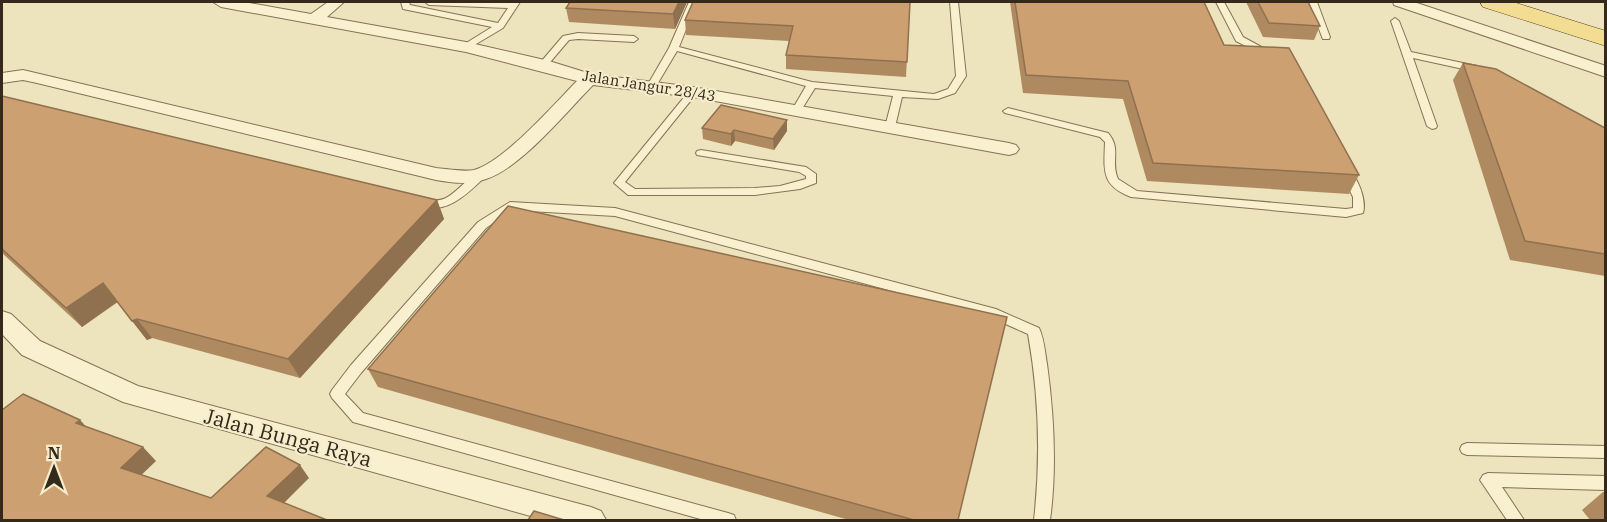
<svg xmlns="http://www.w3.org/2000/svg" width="1607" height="522" font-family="'IBM Plex Serif',serif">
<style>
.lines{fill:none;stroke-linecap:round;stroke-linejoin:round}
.lane-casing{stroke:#847356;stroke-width:2}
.street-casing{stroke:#847356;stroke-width:2}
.primary-casing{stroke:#52412b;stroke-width:1}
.lane{fill:#f8f0cf;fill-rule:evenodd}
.street{fill:#f8f0cf;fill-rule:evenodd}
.primary{fill:#f2dd92;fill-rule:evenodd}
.wall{fill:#af8a61}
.shaded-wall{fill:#8f704f}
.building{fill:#cca071;stroke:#8f704f;stroke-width:1.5}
.labels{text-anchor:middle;stroke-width:4.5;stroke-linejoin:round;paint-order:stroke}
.far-street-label{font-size:15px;fill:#34291b;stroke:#f5edcb}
.near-street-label{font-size:21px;fill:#34291b;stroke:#f5edcb}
</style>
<rect width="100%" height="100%" fill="#ede3bc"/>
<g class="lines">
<defs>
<g id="lane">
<path d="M401,2H409L410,5L498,23L508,8L429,5L425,2H520L503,28L466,50L463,49V45L492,27L403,9Z"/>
<path d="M689,2H697L679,47L812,82L934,94L948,89L956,76L950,2H958L966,76L955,93L938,99L902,97L895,127L890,130L885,127L893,96L815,88L800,112L797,113L792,110L806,86L677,51L655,88H649L647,86L669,48Z"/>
<path d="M1216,2H1224L1243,37L1267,50V54H1261L1236,41Z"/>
<path d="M1309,2H1317L1330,37L1329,39H1323L1322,37Z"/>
<path d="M1395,18L1399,21L1411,52L1477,66L1482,69L1477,72L1413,58L1437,126L1436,128L1432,129L1427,126L1391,21Z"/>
<path d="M578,33L634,36L638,39L634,42L578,39L569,40L546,67H540V63L563,36Z"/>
<path d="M693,89L696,90V94L625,182L635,189L755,188L780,186L806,179V176L799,172L697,155L696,153L697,151L701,150L806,167L816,174V183L800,189L755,195H628L614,183L690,90Z"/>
<path d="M1008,108L1108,133C1122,149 1110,161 1118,179L1137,191L1346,209L1353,208V197L1340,171L1345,168C1357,173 1367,200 1363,213L1346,217L1131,197C1101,185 1104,171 1105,142L1100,137L1005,113L1003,111Z"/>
<path d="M482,171L486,172L487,174L486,176C466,195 448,214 419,207L417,204C425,198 436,203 446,198C459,191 468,176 482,171Z"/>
<path d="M510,202L615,208L996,309L1039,328C1044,338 1045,352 1047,364C1054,415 1057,469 1050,520H1034C1041,457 1039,396 1028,334L992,318L615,216L512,210L486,228L361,373L345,394L363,413L728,513L734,515L736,520H704L353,422L332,398L330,394L332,390L351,365L478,222Z"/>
<path d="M1467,443L1606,446V458L1467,455L1462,453L1460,449L1462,445Z"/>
<path d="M1488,473L1606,476V490L1502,487L1524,520H1507L1480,480L1483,475Z"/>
</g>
<g id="street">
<path d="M213,2H244L311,14L328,2H344L327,17L466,42L549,61L591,74L693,87L1009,143L1016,145L1019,149L1016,153L1009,155L693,97L593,85C567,111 521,168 486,179C469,185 453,183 436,180L37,83L23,80L2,83V73L23,70L436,168C448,169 462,172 474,170C504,162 554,104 577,81L466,52L221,7Z"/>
<path d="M1393,2H1414L1606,66V77L1394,5Z"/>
<path d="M2,311L11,314L40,341L138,386L591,507L601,511L606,520H545L123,402L22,355L2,334Z"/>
</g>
<path id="primary" d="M1480,2H1513L1606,31V46L1483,7Z"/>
</defs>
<use href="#lane" class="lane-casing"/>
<use href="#street" class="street-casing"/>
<use href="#primary" class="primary-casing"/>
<use href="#lane" class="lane"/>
<use href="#street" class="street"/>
<use href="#primary" class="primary"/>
</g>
<g class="wall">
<path d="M570,2H687L675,29L569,22L566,8Z"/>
<path d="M910,2L906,77L786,69V55L789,41L686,35L685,20Z"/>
<path d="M1010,2H1204L1224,45L1359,175L1349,194L1147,181L1123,99L1023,93Z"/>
<path d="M1246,2H1308L1320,26L1314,40L1263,37Z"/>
<path d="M1463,63L1605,128V276L1510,260L1453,80Z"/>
<path d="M2,96L437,200L444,219L300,378L152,338L147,340L118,302L82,327L2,253Z"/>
<path d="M787,120V131L774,150L735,141L731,146L703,139L702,128Z"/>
<path d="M368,369L958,520H849L378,387Z"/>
<path d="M1603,492H1605V520H1590L1582,510Z"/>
</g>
<g class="shaded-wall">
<path d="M679,2H687L675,29L673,14Z"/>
<path d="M787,120V131L774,150L773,139Z"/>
<path d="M734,130L735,141L731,146V134Z"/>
<path d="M437,200L444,219L300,378L288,359Z"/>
<path d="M103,283L118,301L82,327L66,308Z"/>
<path d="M137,319L152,338L147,340L132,321Z"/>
<path d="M80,420L93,434L76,423Z"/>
<path d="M143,447L156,461L134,482L121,468Z"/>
<path d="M300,465L309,478L277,510L267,496Z"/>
</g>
<g class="building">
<path d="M570,2H679L673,14L566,8Z"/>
<path d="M693,2H910L907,62L786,55L793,26L685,20Z"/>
<path d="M1015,2H1204L1224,45L1289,48L1359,175L1153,163L1128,81L1026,75Z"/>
<path d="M1258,2H1308L1320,26L1269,23Z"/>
<path d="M1463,63L1496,69L1605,128V254L1525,241Z"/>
<path d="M2,96L437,200L288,359L137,319L132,321L103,283L66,308L2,249Z"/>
<path d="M721,105L787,120L773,139L734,130L731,134L702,128Z"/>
<path d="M508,206L1007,317L958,520H914L368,369Z"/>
<path d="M23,394L80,420L76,423L143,447L121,468L211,498L266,447L300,465L267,496L327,520H2V410Z"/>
<path d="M534,511L564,520H528Z"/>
</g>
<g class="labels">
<g class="far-street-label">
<text transform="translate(649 86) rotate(9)" y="5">Jalan Jangur 28/43</text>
</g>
<g class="near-street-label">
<text transform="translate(288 438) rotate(15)" y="7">Jalan Bunga Raya</text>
</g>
</g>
<rect width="1607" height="522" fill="none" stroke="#34291b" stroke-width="6"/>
<g transform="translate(54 468)" stroke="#f5edcb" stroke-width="4.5" paint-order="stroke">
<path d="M0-4.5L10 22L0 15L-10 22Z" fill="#34291b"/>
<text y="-9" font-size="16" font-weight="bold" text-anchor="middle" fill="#34291b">N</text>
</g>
</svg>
